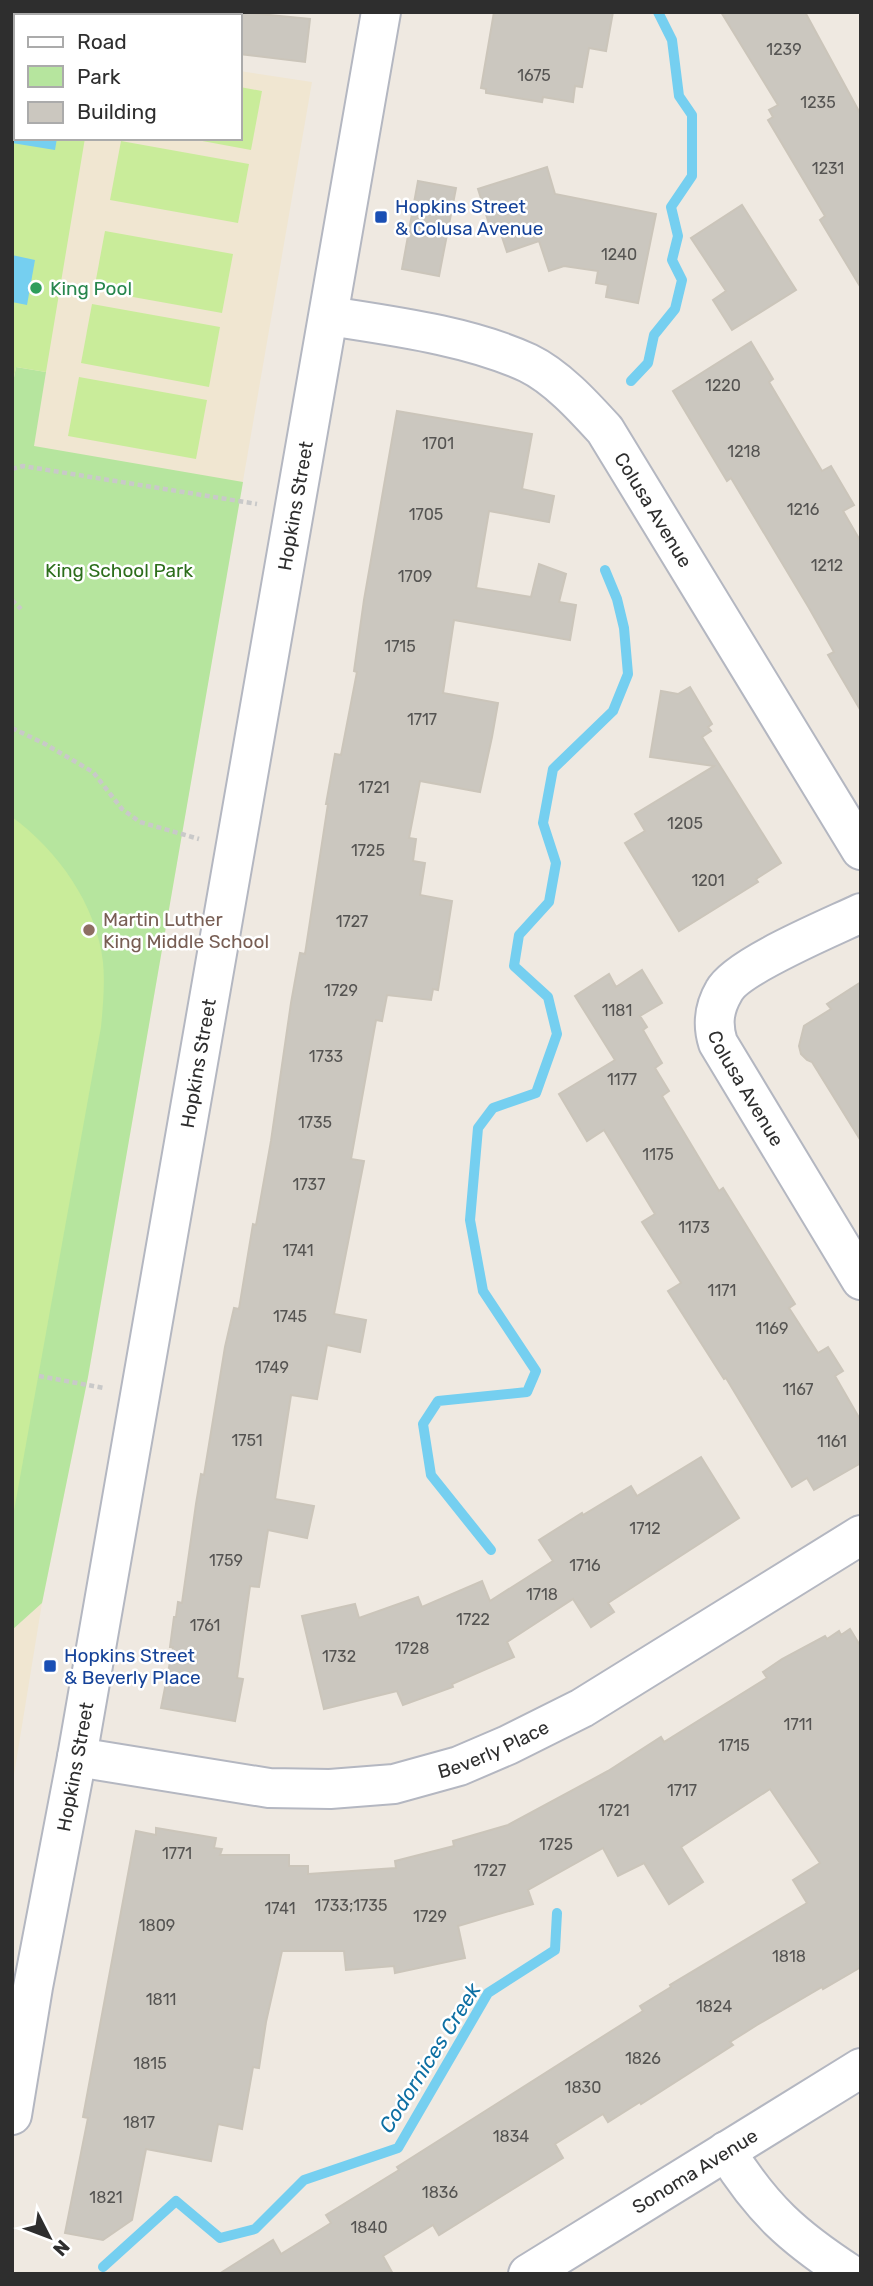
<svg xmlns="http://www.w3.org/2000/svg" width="873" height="2286" font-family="Rubik,sans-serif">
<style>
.education{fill:#f0e6d1}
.green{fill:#b6e59e}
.pitch{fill:#c9ec9a}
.water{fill:#75cff0}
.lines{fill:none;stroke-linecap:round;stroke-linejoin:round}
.stream{stroke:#75cff0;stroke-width:10}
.building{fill:#cbc7bf;stroke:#cbc5ba;stroke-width:2}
.minor-casing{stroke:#b4b7c1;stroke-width:42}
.path{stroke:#c9c9c9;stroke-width:4.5;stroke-dasharray:5 3.5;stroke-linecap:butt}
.minor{stroke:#fff;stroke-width:38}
.transit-dot{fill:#1a4fb4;stroke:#fff;stroke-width:2.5}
.leisure-dot{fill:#2e9e5b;stroke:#fff;stroke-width:2.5}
.education-dot{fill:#8d6e63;stroke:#fff;stroke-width:2.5}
.labels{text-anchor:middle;stroke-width:5;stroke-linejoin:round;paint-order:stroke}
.number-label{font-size:16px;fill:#555452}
.transit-label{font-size:19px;fill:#164399;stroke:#fff;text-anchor:start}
.leisure-label{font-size:19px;fill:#27864d;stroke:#fff;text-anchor:start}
.street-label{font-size:19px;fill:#2e2e2e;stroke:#fff}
.park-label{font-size:19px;fill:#2c6e1b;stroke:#fff}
.education-label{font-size:19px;fill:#785e54;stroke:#fff;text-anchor:start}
.water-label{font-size:21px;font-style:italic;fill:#0d6fa3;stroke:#fff}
</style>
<rect width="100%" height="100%" fill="#efe9e1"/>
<path class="education" d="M12,26H16V138H240V71L312,82L88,1377L42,1603L12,1787Z"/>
<path class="green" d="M16,367L46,372L34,446L243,482L88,1377L42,1603L12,1630V388Z"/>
<g class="pitch">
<path d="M12,52L16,53V138H85L46,372L16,367L12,388Z"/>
<path d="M240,87L262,91L251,150L186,138H240Z"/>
<path d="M121,141L249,164L238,223L110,200Z"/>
<path d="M105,231L233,254L222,313L94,290Z"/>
<path d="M92,304L220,327L209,387L81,363Z"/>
<path d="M79,377L207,400L196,459L68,436Z"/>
<path d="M12,817C58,851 96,904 103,962C105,983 103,1005 101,1027L12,1522Z"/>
</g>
<g class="water">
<path d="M14,84H16V138H57L55,150L12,143Z"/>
<path d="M12,255L35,260L27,305L12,302Z"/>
</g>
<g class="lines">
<g class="stream">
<path d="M631,381L648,363L654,335L675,309L682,280L672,260L678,236L671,207L692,176V115L679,96L672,40L658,12"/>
<path d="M491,1550L431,1475L423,1424L438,1401L527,1392L536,1371L483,1291L470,1220L478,1128L493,1108L536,1093L557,1034L548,997L514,966L519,935L549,902L556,863L543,823L553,769L613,711L628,674L624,628L617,599L605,570"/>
<path d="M103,2267L176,2201L220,2238L255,2229L304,2180L398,2148L488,1993L555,1950L557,1913"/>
</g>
</g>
<g class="building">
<path d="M240,12L310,19L305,62L240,54Z"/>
<path d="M494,12H613L606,51L589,48L582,87L575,86L573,102L543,97L542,102L486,93V89L481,88Z"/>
<path d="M721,12H805L861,115V288L820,220L825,216L768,120L773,117L769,110L778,105Z"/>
<path d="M547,167L555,194L656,214L638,303L606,297L608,285L596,283L598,271L564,266L549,271L539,241L507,252L499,228L491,230L478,189Z"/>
<path d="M418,181L456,188L439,276L402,269Z"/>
<path d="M742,205L796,290L732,330L713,300L726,291L691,238Z"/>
<path d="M751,342L773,379L769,382L822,471L831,466L854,505L843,511L861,542V711L828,655L834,652L809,608L731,478L727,481L673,391Z"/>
<path d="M397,411L532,434L522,489L554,496L549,522L489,511L476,588L531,597L539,564L566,574L559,602L576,605L570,640L454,620L443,693L498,703L492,737L480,792L420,781L409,838L416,839L413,861L425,863L420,895L452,901L438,990L433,989L431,1000L387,995L382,1021L376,1020L351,1159L364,1161L334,1314L366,1320L360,1352L327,1345L317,1399L291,1395L275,1499L314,1506L307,1538L268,1530L259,1587L250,1586L237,1678L243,1679L235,1721L161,1708L173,1647H170L174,1617H176L178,1602L182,1603L196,1504L201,1474L204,1475L225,1347L234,1308L239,1309L253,1224L256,1225L271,1141L291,1003L300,953L305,954L328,804H326L335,754L341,755L357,672L354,671L364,600Z"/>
<path d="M690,687L712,724L708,727L711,731L702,737L781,863L756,879L758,882L679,931L625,843L645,831L635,814L714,766L650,757L661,691L678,694Z"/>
<path d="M642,970L662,1003L640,1016L647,1027L643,1030L662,1063L655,1068L669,1091L662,1096L719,1191L723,1188L795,1304L789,1308L818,1353L828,1347L843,1371L835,1376L861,1421V1463L814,1490L807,1478L792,1487L726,1378L724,1379L668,1291L681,1283L642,1222L655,1214L604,1130L587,1141L559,1094L615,1060L575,996L609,974L616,987Z"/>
<path d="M861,982V1141L812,1062L807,1060L801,1054L799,1046L804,1026L831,1009L827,1004Z"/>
<path d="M701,1457L739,1518L608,1603L614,1612L591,1627L573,1599L507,1642L514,1657L452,1684L453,1687L403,1705L397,1691L324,1709L302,1616L355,1604L359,1618L418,1597L422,1607L482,1581L490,1601L553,1561L539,1540L582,1513L583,1515L631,1486L637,1496Z"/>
<path d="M850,1629L861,1647V1967L823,1989L822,1987L757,2025L730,2042L733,2045L641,2104L640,2102L608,2122L603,2114L555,2144L563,2158L439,2235L433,2225L383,2256L393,2274H219L273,2240L281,2254L331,2223L326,2215L399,2170L397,2167L643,2011L640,2006L671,1987L670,1985L807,1903L793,1880L820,1863L770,1789L681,1847L703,1882L669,1904L644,1863L618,1876L603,1848L528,1890L533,1904L458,1926L465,1958L395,1973L394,1966L346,1970L344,1951H282L266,2022L259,2068L253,2067L242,2129L218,2124L211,2161L146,2149L132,2220L103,2240L65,2233L88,2118L83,2117L136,1831L156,1835V1828L216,1838L214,1848L222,1849L220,1855H289V1866H308V1874L396,1868L395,1861L454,1846L453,1841L508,1825L608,1771L661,1737L664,1742L767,1678L763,1672L782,1659L825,1636L827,1639L839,1631L841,1635Z"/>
</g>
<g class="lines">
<defs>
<g id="minor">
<path id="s1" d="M329,316C393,326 470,336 528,363C557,377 584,407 605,430L861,850"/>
<path id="s2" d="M861,913C832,927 737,966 724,991C714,1008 712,1024 718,1043L861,1280"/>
<path id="s3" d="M77,1757L269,1788L330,1789L394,1784L459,1766L508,1745L582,1708L861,1535"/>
<path id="s4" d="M12,2115L33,1987L77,1757L381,12"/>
<path d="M726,2151C762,2209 793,2237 850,2274"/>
<path id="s5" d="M528,2274L861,2068"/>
</g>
</defs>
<use href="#minor" class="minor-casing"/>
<g class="path">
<path d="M12,469L23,466L257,504"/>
<path d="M12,600L21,609"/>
<path d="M12,728L45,744L93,772L122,809L140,822L199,839"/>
<path d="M39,1376L104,1388"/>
</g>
<use href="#minor" class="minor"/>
</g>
<g class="transit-dot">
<rect x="374" y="210" width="14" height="14" rx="3.5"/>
<rect x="43" y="1659" width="14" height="14" rx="3.5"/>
</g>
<circle class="leisure-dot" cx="36" cy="288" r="7"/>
<circle class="education-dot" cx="89" cy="930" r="7"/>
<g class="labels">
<g class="number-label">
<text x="784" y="55">1239</text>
<text x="534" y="81">1675</text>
<text x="818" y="108">1235</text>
<text x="828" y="174">1231</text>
<text x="619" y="260">1240</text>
<text x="723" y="391">1220</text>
<text x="438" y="449">1701</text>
<text x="744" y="457">1218</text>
<text x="803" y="515">1216</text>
<text x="426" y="520">1705</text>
<text x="827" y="571">1212</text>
<text x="415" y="582">1709</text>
<text x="400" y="652">1715</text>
<text x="422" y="725">1717</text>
<text x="374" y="793">1721</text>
<text x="685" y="829">1205</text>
<text x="368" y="856">1725</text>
<text x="708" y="886">1201</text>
<text x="352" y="927">1727</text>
<text x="341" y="996">1729</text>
<text x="617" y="1016">1181</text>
<text x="326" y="1062">1733</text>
<text x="622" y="1085">1177</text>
<text x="315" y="1128">1735</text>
<text x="658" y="1160">1175</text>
<text x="309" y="1190">1737</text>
<text x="694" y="1233">1173</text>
<text x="298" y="1256">1741</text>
<text x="722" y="1296">1171</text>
<text x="290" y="1322">1745</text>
<text x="772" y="1334">1169</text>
<text x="272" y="1373">1749</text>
<text x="798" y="1395">1167</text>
<text x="247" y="1446">1751</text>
<text x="832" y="1447">1161</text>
<text x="645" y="1534">1712</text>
<text x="226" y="1566">1759</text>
<text x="585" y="1571">1716</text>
<text x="542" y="1600">1718</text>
<text x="473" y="1625">1722</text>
<text x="205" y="1631">1761</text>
<text x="412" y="1654">1728</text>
<text x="339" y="1662">1732</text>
<text x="798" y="1730">1711</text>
<text x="734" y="1751">1715</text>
<text x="682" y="1796">1717</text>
<text x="614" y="1816">1721</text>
<text x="556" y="1850">1725</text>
<text x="177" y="1859">1771</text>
<text x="490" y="1876">1727</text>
<text x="351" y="1911">1733;1735</text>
<text x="280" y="1914">1741</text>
<text x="430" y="1922">1729</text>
<text x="157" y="1931">1809</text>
<text x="789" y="1962">1818</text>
<text x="161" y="2005">1811</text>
<text x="714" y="2012">1824</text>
<text x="643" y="2064">1826</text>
<text x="150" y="2069">1815</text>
<text x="583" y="2093">1830</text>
<text x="139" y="2128">1817</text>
<text x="511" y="2142">1834</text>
<text x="440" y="2198">1836</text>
<text x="106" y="2203">1821</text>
<text x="369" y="2233">1840</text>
</g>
<g class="transit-label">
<text x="395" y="213">Hopkins Street<tspan x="395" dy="22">&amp; Colusa Avenue</tspan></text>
<text x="64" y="1662">Hopkins Street<tspan x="64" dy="22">&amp; Beverly Place</tspan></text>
</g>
<g class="leisure-label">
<text x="50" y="295">King Pool</text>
</g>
<g class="street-label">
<text dy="7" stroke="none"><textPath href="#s4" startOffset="1634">Hopkins Street</textPath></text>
<text dy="7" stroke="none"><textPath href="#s1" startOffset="401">Colusa Avenue</textPath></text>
<text dy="7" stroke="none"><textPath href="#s4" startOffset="1068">Hopkins Street</textPath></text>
<text dy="7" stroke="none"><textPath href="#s2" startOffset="266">Colusa Avenue</textPath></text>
<text dy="7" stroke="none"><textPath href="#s3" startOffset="425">Beverly Place</textPath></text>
<text dy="7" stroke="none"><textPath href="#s4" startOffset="354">Hopkins Street</textPath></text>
<text dy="7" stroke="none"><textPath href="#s5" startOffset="196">Sonoma Avenue</textPath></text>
</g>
<g class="park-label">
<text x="119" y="577">King School Park</text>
</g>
<g class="education-label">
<text x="103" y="926">Martin Luther<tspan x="103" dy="22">King Middle School</tspan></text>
</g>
<g class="water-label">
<text transform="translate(430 2058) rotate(-58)" y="7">Codornices Creek</text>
</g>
</g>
<rect width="873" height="2286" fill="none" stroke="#2e2e2e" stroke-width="28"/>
<rect x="14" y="14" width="228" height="126" fill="#ffffff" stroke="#ababab" stroke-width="2"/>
<rect x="28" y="37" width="35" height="10" fill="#ffffff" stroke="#ababab" stroke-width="2"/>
<text x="77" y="49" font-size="21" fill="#2e2e2e">Road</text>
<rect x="28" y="66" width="35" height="21" fill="#b6e59e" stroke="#ababab" stroke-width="2"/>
<text x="77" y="84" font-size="21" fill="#2e2e2e">Park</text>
<rect x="28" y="102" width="35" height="21" fill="#cbc7bf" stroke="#ababab" stroke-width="2"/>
<text x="77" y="119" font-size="21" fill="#2e2e2e">Building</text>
<g transform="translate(49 2237) rotate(132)" stroke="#ffffff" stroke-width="5" paint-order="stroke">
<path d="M0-5L12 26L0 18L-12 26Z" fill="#2e2e2e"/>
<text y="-10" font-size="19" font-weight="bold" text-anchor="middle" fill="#2e2e2e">N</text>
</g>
</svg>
